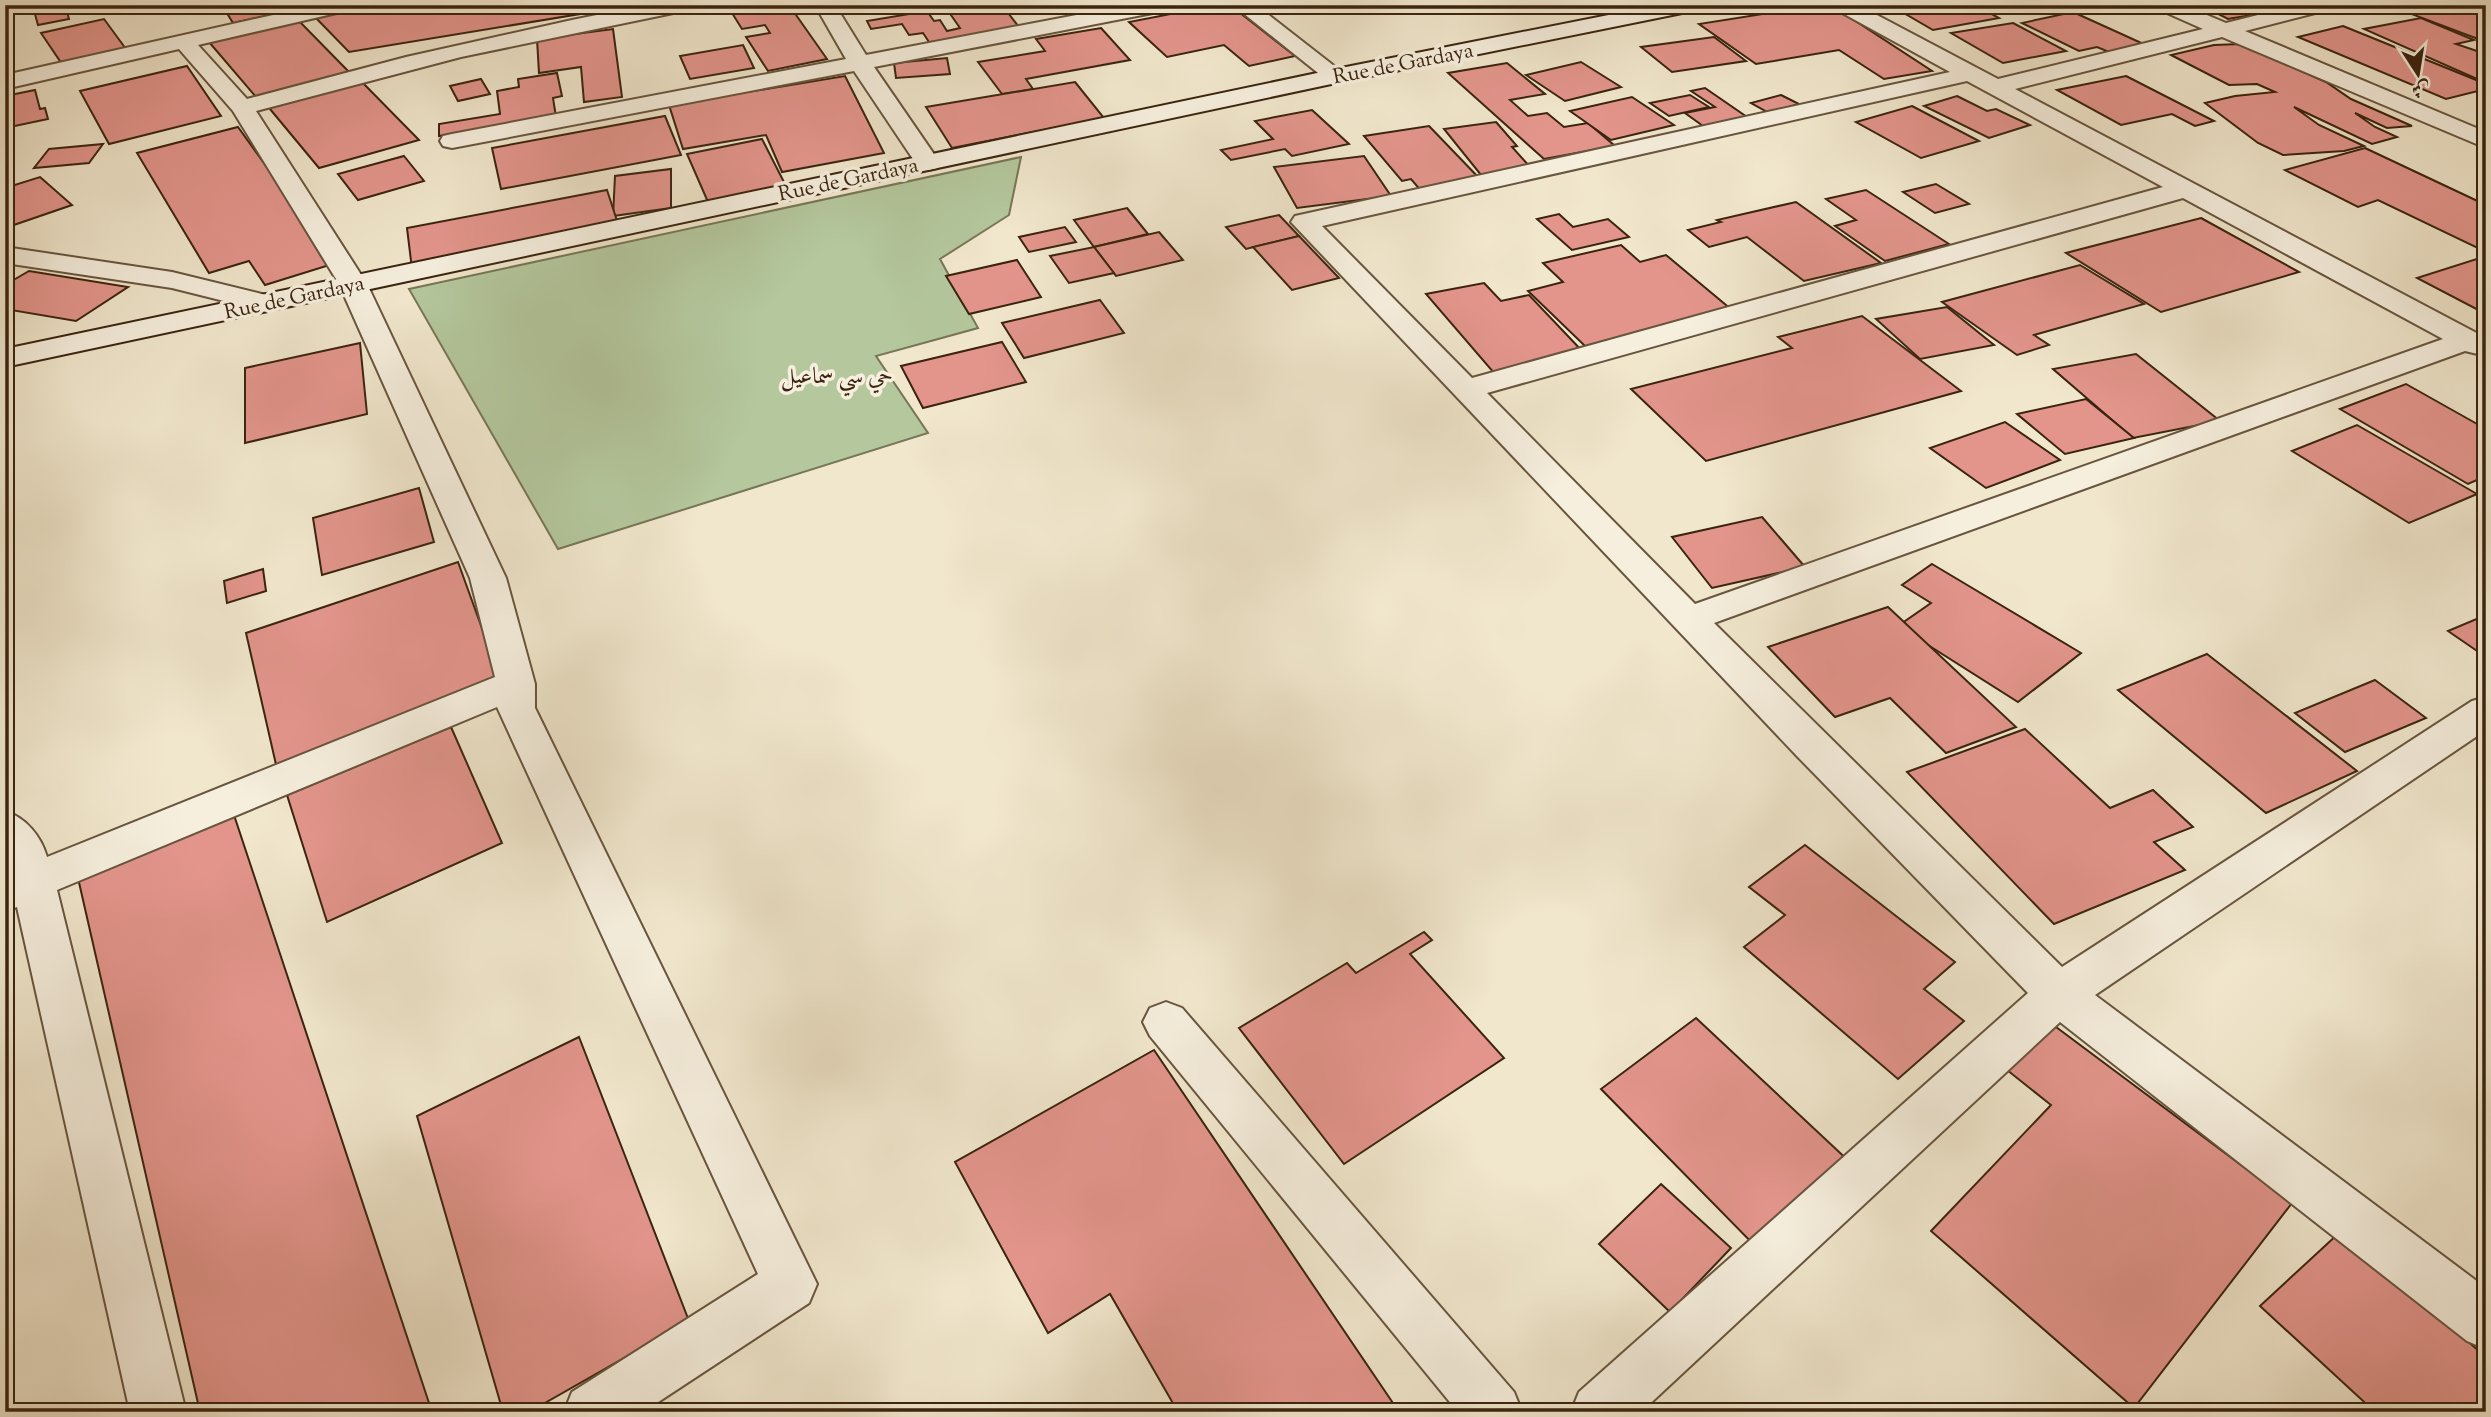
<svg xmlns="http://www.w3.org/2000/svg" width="2491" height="1417" font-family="'Sorts Mill Goudy',Amiri,serif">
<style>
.green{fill:#b4c79d;stroke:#777656;stroke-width:2}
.building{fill:#e3958c;stroke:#3a240f;stroke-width:2}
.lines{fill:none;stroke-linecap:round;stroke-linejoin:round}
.street-casing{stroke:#68553e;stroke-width:4}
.secondary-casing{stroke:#3a240f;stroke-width:4}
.street{fill:#f6efde;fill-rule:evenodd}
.secondary{fill:#f6efde;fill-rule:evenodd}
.labels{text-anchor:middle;stroke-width:7;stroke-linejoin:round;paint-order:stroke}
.far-street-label{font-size:21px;fill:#3a240f;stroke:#f6efde}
.far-quarter-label{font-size:23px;fill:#3a240f;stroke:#f6efde}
</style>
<rect width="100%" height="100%" fill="#f1e7cd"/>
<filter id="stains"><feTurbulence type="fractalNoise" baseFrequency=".00286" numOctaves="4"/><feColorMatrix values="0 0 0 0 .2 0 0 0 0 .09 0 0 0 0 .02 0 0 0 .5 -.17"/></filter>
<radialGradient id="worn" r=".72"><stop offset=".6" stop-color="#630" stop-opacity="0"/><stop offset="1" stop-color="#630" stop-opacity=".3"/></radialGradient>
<path class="green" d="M1021,157L1009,215L940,259L978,328L876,356L928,433L558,549L409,289Z"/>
<g class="building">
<path d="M41,5H65L69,19L38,25L33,7Z"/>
<path d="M90,5H124L125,6L91,13Z"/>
<path d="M222,5H317L233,23Z"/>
<path d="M373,5H635L349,52L315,17Z"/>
<path d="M727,5H789L827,59L768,71L746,37L770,33L765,25L742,29Z"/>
<path d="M944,5H1002L1022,31L931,45L923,33L909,35L902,24L871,29L867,21L927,11L934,21L940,20L947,31L960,28Z"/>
<path d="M1217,5H1230L1295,56L1249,66L1224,45L1167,57L1129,22Z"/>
<path d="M1819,5H1831L1932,71L1884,79L1839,50L1756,64L1699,24Z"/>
<path d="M1890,5H1989L1979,7L1999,18L1933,30Z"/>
<path d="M2201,5H2264L2276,11L2228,19Z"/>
<path d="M2449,5L2486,7V42L2414,15Z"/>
<path d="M2073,12L2148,46L2114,54L2097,47L2079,51L2022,23Z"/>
<path d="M2421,18L2474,40L2456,44L2486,54V83L2364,29Z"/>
<path d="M104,19L126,49L62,64L41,33Z"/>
<path d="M298,20L351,74L256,97L209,42Z"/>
<path d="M2013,23L2066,51L2003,63L1951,33Z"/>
<path d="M2343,26L2486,84V89L2446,99L2298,37Z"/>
<path d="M1101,28L1130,60L1026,79L1033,89L1002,94L978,62L1045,51L1036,39Z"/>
<path d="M613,29L622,97L584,102L581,67L539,73L537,39Z"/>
<path d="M1714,37L1746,61L1672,72L1641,47Z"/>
<path d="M2240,44L2326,82L2351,99L2412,126L2387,128L2355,113L2375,127L2397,137L2372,144L2294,107L2319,125L2364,146L2344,151L2283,155L2258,143L2205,103L2235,96L2275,92L2257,84L2229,85L2171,55L2214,45Z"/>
<path d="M743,45L754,68L690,79L680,56Z"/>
<path d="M947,58L950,74L896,78L894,63Z"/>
<path d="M1581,62L1621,87L1565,101L1526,75Z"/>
<path d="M1507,63L1545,94L1510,100L1528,116L1547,113L1564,127L1588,123L1615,146L1544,159L1448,73Z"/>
<path d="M187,66L221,116L109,144L80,91Z"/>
<path d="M557,73L562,96L553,98L556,117L439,136V124L500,114L497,91L519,87L518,79Z"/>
<path d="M845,76L884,153L782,172L766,135L683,149L669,105Z"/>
<path d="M2126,76L2214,121L2195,126L2172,114L2121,125L2057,90Z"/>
<path d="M359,79L419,140L319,168L265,103Z"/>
<path d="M481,79L490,94L458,101L450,86Z"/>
<path d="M1075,82L1104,118L952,148L926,107Z"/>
<path d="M1705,88L1747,117L1703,126L1685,113L1715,107L1691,91Z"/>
<path d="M35,90L40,109L45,108L48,119L5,128V96Z"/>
<path d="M1690,95L1709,107L1669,116L1650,103Z"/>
<path d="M1781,95L1799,104L1769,113L1751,103Z"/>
<path d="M1957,96L1987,111L1996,109L2030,125L1989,138L1924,106Z"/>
<path d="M1632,97L1674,125L1611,140L1570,111Z"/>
<path d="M1912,106L1979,141L1921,158L1856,122Z"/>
<path d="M1312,110L1349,144L1292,156L1285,149L1231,160L1221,150L1273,139L1255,121Z"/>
<path d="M665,116L681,155L501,189L492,148Z"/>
<path d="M1496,122L1517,146L1512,147L1531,168L1481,175L1444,129Z"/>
<path d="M1429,126L1480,179L1422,192L1411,179L1402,181L1364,136Z"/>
<path d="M238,127L336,263L265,285L249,261L209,273L137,153Z"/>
<path d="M762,139L786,186L708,202L687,154Z"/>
<path d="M103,144L89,163L34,168L49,149Z"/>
<path d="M2365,148L2486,205V252L2378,200L2358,207L2285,170Z"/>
<path d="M404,156L424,181L358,200L338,174Z"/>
<path d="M1364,156L1391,196L1297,208L1274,167Z"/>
<path d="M671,169V208L613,216L615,176Z"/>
<path d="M40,177L72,205L5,228V188Z"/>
<path d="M1936,184L1969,204L1935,213L1903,192Z"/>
<path d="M607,190L619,227L412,269L407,228Z"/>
<path d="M1866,190L1949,244L1885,261L1835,226L1856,220L1826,199Z"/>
<path d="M1796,202L1881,263L1804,281L1747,237L1709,247L1688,230L1721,222L1717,220Z"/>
<path d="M1127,208L1148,234L1094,247L1074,220Z"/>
<path d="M1559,214L1573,227L1608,219L1629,237L1572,250L1537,219Z"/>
<path d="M1279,215L1299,236L1246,249L1226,227Z"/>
<path d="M2201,218L2299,272L2161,312L2066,253Z"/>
<path d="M1065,227L1076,242L1029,252L1019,237Z"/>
<path d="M1159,232L1183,260L1116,276L1094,247Z"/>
<path d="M1299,236L1339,278L1292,290L1253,247Z"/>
<path d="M1621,245L1640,262L1666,255L1732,310L1586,347L1528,291L1563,282L1543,263Z"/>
<path d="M1094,247L1114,273L1069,283L1050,256Z"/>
<path d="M2486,256V314L2417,278Z"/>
<path d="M1017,260L1041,297L969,314L946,276Z"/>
<path d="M2080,265L2144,304L2034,335L2049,345L2017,355L1942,302Z"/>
<path d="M29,271L128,287L76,321L5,309V285Z"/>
<path d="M1484,283L1501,301L1529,295L1584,353L1494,373L1426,294Z"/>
<path d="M1100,300L1124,333L1024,358L1002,323Z"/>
<path d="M1947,307L1994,345L1920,359L1876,319Z"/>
<path d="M1862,316L1961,391L1706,461L1631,389L1792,348L1778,337Z"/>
<path d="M1002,342L1026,382L923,408L901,366Z"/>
<path d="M360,343L367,414L245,443V368Z"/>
<path d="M2136,354L2220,421L2133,438L2053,369Z"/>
<path d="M2406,384L2486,429V476L2468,484L2340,409Z"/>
<path d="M2086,399L2134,438L2065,454L2017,414Z"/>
<path d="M2005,422L2060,460L1986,488L1930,448Z"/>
<path d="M2357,425L2477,494L2409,523L2292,451Z"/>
<path d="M419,488L434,542L322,575L313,518Z"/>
<path d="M1762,517L1805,567L1712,588L1672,537Z"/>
<path d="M458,562L501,681L277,769L246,633Z"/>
<path d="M1932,564L2081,653L2018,702L1898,626L1931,603L1902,585Z"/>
<path d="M263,569L266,591L227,603L224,581Z"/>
<path d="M1888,607L2016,727L1946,753L1890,698L1835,717L1768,647Z"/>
<path d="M2486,615V651L2480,653L2448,631Z"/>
<path d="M2207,654L2357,771L2266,813L2118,690Z"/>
<path d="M2375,680L2426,718L2345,752L2295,713Z"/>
<path d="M451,727L502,843L327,922L287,795Z"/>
<path d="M2025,729L2110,808L2153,790L2193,827L2154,842L2185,870L2054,924L1907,772Z"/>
<path d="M233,812L432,1412H200L78,878Z"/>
<path d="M1805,845L1955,962L1924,989L1964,1021L1898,1079L1744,947L1785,915L1749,887Z"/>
<path d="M1424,932L1432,940L1410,954L1504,1058L1344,1164L1239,1028L1347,963L1356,973Z"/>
<path d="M1696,1018L1853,1165L1757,1248L1601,1089Z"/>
<path d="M2052,1024L2292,1203L2134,1408L1931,1231L2051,1105L2007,1070Z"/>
<path d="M579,1037L689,1321L529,1412H503L417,1116Z"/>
<path d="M1154,1050L1399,1412H1178L1110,1294L1048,1333L955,1162Z"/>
<path d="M1661,1184L1731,1248L1670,1312L1599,1244Z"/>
<path d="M2340,1232L2486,1357V1412H2375L2260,1306Z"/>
</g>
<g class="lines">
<defs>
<g id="street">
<path d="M318,5H357L354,9L198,45L247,99L406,57L572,20L646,5H693L690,9L683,11L461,57L256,111L367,284L506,578L535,684V708L817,1284L809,1303L643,1412H564L572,1392L758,1274L497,707L57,890L186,1412H130L17,907L5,911V874L9,873L5,857V811C26,818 41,836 47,857L495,677L470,578L339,284L233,111L179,49L5,89V75Z"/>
<path d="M815,5H835L866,55L1129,5H1173L1170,9L1163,11L874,67L940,163L937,168L928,170L919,168L854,71L452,148L443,146L440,141L443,136L452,134L846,59Z"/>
<path d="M1233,5H1256L1347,76L1344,81H1328Z"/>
<path d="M1832,5H1858L1998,79L2203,29L2158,9L2155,5H2183L2226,23L2298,5H2334L2331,9L2245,31L2486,132V148L2222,37L2015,89L2486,338V356L2465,351L1714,623L2062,967L2472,701L2486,697V730L2095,995L2486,1288V1349L2467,1341L2060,1022L1641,1412H1571L1579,1392L2028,993L1797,756L1291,222L1295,216L1304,214L1950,72L1835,9ZM1967,81L2163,187L1472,378L1322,226ZM2183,198L2443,339L1695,604L1487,393Z"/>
<path d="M5,247L172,272L274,297L278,303L274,309L264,311L172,288L5,263Z"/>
<path d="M1166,1002L1182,1008L1514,1392L1522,1412H1458L1150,1036L1143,1022L1150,1008Z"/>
</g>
<path id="secondary" d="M1659,5H1702L1699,9L1692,11L1336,83L5,367V349L1336,69Z"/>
</defs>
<use href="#street" class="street-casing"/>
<use href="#secondary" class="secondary-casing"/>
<use href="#street" class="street"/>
<use href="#secondary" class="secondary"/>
</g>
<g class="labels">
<g class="far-street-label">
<text transform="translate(1403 63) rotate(-11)" y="7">Rue de Gardaya</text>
<text transform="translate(848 179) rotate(-12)" y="7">Rue de Gardaya</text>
<text transform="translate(294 297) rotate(-12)" y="7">Rue de Gardaya</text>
</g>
<g class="far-quarter-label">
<text x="837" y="383">حي سي سماعيل</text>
</g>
</g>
<rect width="2491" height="1417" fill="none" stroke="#f1e7cd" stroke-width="28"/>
<rect x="7" y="7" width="2477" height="1403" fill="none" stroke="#3a240f" stroke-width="3.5"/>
<rect x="14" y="14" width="2463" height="1389" fill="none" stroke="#3a240f" stroke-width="2"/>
<g transform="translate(2418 74) rotate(168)" stroke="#f6efde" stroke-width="5" paint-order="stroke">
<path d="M0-5L12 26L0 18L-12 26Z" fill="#3a240f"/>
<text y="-10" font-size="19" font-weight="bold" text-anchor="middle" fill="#3a240f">ش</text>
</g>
<rect width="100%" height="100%" filter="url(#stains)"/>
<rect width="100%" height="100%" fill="url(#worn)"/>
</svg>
